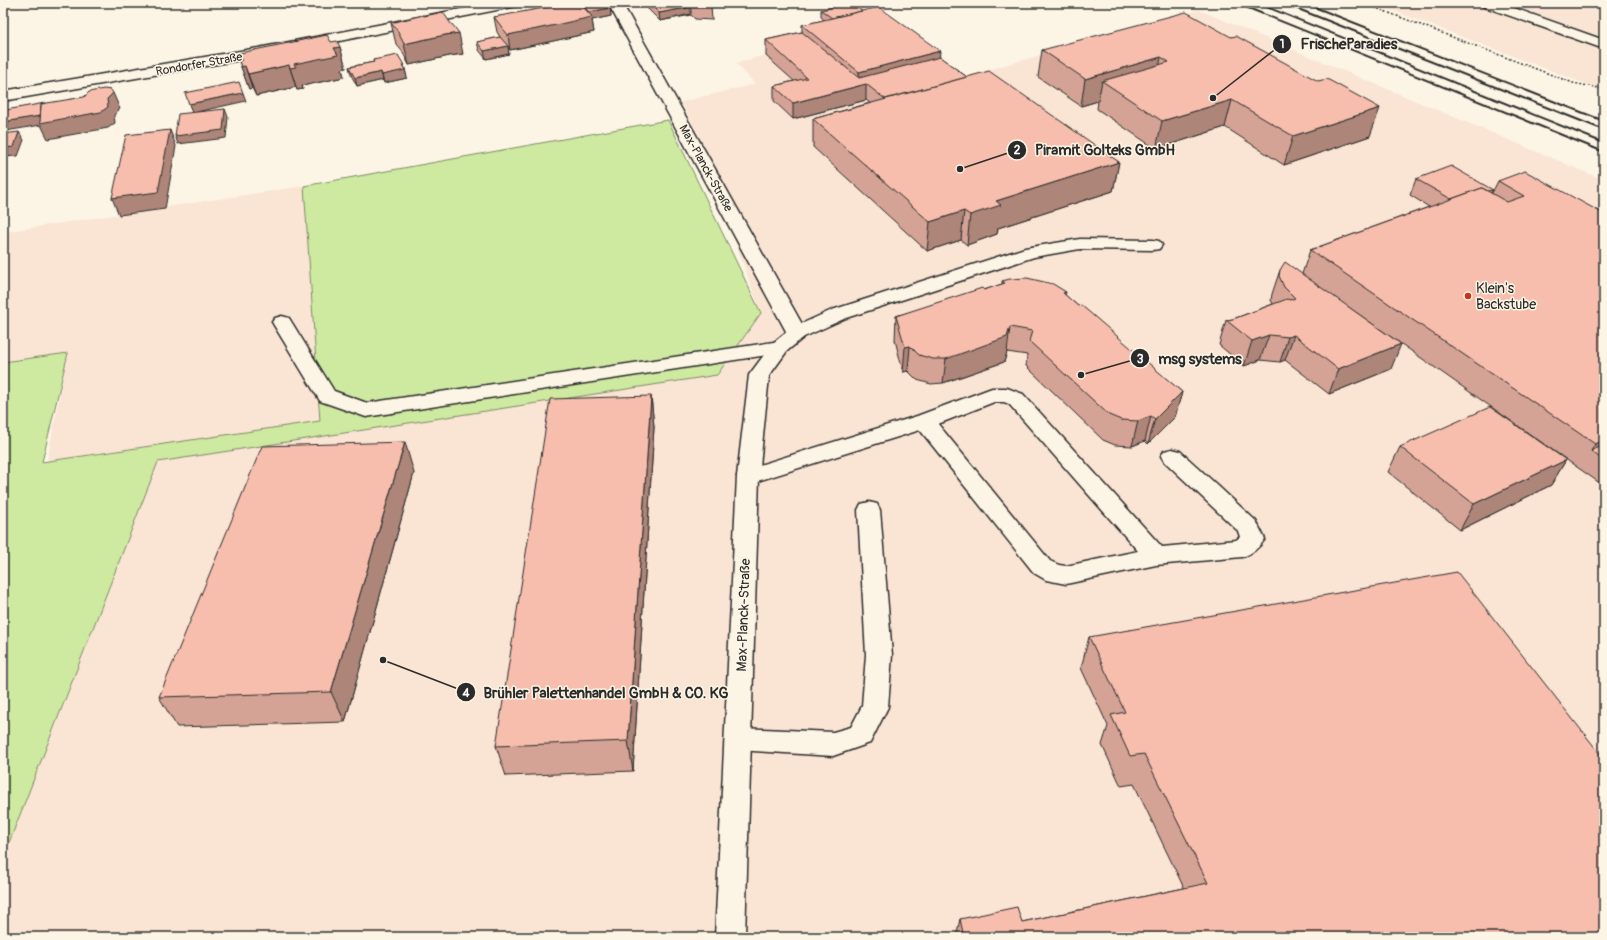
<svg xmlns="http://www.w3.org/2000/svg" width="1607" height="940" font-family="Pangolin,sans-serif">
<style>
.built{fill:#fae4d4}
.green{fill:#cee9a0;stroke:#7c8a66}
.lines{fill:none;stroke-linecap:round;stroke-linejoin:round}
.service-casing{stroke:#2b2b2b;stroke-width:3}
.minor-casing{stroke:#2b2b2b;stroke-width:3}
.path{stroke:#2b2b2b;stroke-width:1.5;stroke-dasharray:2 2;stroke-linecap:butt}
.service{fill:#fcf5e5;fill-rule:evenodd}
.minor{fill:#fcf5e5;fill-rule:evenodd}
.rail{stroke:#2b2b2b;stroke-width:2}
.wall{fill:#d4a395;stroke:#2b2b2b}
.shaded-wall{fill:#ad8579;stroke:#2b2b2b}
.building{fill:#f7bead;stroke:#2b2b2b}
.poi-dot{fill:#c8321e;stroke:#fcf5e5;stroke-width:1.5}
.labels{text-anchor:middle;stroke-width:3;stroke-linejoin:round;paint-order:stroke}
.far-street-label{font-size:12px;fill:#2b2b2b;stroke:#fcf5e5}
.poi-label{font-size:14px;fill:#2b2b2b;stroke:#fcf5e5;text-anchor:start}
.street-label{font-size:14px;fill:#2b2b2b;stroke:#fcf5e5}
.leader{fill:none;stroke:#2b2b2b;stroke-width:1.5}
.callout-dot{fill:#2b2b2b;stroke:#fcf5e5;stroke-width:1.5}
.mark-label{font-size:12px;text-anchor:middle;font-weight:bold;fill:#fff}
.callout-label{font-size:15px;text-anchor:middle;font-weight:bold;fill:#2b2b2b;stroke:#fcf5e5;stroke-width:3;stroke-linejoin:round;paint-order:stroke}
</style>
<rect width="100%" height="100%" fill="#fcf5e5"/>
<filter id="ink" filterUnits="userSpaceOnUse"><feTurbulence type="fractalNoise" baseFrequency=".025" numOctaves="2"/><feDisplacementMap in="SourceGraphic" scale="8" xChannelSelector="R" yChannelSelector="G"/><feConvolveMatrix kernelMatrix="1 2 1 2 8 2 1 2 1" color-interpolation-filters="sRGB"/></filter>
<g filter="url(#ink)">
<g class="built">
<path d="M1373,3H1604V91L1565,76Z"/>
<path d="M1199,10L1604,180V937H3V858L158,462L717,375L761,313L689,116L681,102L755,84L736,63L801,46L960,78Z"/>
<path d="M304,186L320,421L47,461L68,353L3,362V232Z"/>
</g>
<path class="green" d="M668,120L761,313L717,375L158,462L3,858V362L68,353L42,462L320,421L304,186Z"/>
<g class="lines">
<defs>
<g id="service">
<path d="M608,3H622L807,333L804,337L797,339L790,337L787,333Z"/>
<path d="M1480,3H1500L1604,40V49L1482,6Z"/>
<path d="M282,316L289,318L334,391L367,403L780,341L787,343L790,347L787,351L780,353L366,417L320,401L272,322L275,318Z"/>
<path d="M992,388H1007L1023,394L1162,547L1236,540L1240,537L1238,531L1164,461L1161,456L1164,451L1172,449L1180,451L1256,521L1265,539C1259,548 1252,554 1242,557L1156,565L1066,584L1046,580L1034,573L920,430L748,484L740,481L737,476L740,471L917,416ZM994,402H1004L1009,404L1138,551L1066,566L1059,565L1050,561L938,424Z"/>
<path d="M869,502L877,504L880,510L892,655L888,707L870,743L833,756L738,750L728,747L725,739L728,731L738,728L833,732L851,727L862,706L866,655L858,510L861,504Z"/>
</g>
<g id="minor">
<path d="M492,3H519L517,6L512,7L258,57L3,101V91L258,48Z"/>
<path d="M1080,239L1153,240L1159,241L1162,245L1159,249L1153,250L1080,249L1034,257L846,318L804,337L787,351L769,376L759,476L745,937H715L737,476L749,375L773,343L790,329L832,310L1025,248Z"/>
</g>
</defs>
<use href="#service" class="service-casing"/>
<use href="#minor" class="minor-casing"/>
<path class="path" d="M1363,3L1573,83L1604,89"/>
<use href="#service" class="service"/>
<use href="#minor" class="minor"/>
<g class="rail">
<path d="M1236,3L1604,152"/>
<path d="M1257,3L1604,143"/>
<path d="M1283,3L1604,130"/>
<path d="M1304,3L1604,121"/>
</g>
</g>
<g class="wall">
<path d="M645,3H710L711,5L712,20L695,19L691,15L660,21L645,6Z"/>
<path d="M718,3H745V5L723,8Z"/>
<path d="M581,4L610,8L611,16L592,20L594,32L553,41L510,50L508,47L509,54L486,59L479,50L477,42L500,37L497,32L494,17Z"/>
<path d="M821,10L862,11L940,57L967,77L1119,162L1113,191L998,228L997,234L967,245L961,240L927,251L813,147V119L870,103L866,100L793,119L774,101V86L794,81L766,56V40L802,32V25L824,20L821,17Z"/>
<path d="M391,23L463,54L449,56L409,65L402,51L396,44Z"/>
<path d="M1231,37L1370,136L1284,165L1225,127L1156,149L1097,109L1098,101L1081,106L1038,77L1042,50Z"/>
<path d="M331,42L340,47L346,68L342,69L344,77L302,86L303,89L297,90L296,87L256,96L252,88L249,89L239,61L242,60L240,53Z"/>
<path d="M373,60L404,65L407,78L384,83L383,80L357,86L351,75L349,67L374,62Z"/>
<path d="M1416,179L1493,190L1491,193H1492L1498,181L1604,214V486L1347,306L1391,369L1329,394L1285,360L1280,362L1260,360L1244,366L1219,345L1226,320L1233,319L1273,304L1271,300L1272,294L1280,270L1302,274L1310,250L1429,207L1410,195Z"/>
<path d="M1002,281L1066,292L1065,295L1078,306L1182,392L1175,417L1148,444L1145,441L1132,446L1115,445L1103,440L1026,366L1027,355L1007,352L1004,362L943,383L931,384L917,380L908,371L903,372L895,340L896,316L984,290L1002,284Z"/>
<path d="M651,396L654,427L633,771L506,776L496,746Z"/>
<path d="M1400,447L1566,460L1551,485L1460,530L1388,472Z"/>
<path d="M414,473L345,722L177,727L159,697Z"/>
<path d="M1089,637L1604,937H956L960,919L1022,922L1184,888L1134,784L1121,786L1102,745L1108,726L1081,668Z"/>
</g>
<g class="shaded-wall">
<path d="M723,3H745V5L723,8Z"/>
<path d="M691,7V14L660,21L659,13Z"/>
<path d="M610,8L611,16L592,20L594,32L553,41L510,50L508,35L589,12Z"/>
<path d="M459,33L463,54L449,56L409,65L404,44L445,35Z"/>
<path d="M508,46L509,54L486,59L484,51Z"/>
<path d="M340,47L346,68L342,69L344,77L302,86L303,89L297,90L290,68L294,64L334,48Z"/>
<path d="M940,51L938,73L866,84V100L793,119V103L859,86V72Z"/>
<path d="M1161,57L1156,84L1102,81L1098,101L1081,106L1085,79Z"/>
<path d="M289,65L296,87L256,96L248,74Z"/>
<path d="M402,65H404L407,78L384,83L382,75Z"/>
<path d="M245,66L252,88L249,89L241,67Z"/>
<path d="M381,72L383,80L357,86L355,78Z"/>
<path d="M113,93L120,109L114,115L115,123L108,128L48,139L41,125L6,131L3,125V122L44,115L107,99Z"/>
<path d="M243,93L246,101L192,113L189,104Z"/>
<path d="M1232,100L1225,127L1156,149L1162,121Z"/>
<path d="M1380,108L1370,136L1284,165L1293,136Z"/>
<path d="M225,109L228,117L226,138L178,144L175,136Z"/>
<path d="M170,130L176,146L165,209L119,215L112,198Z"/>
<path d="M19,132L24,140L18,156L3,157V148Z"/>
<path d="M1119,162L1113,191L998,228L997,234L967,245L970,215L996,201Z"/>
<path d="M964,211L961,240L927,251L930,222Z"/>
<path d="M1010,327L1007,352L1004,362L943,383L946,359Z"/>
<path d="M1269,335L1260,360L1244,366L1252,341Z"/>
<path d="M1294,335L1285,360L1280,362L1288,337Z"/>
<path d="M1401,344L1391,369L1329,394L1338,369Z"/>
<path d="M910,346L908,371L903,372L905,347Z"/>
<path d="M1182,392L1175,417L1148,444L1155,419Z"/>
<path d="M651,396L654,427L633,771L628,741Z"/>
<path d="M1151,416L1145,441L1132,446L1138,421Z"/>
<path d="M1604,440V457L1591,451L1595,444Z"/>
<path d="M405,442L414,473L345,722L331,692Z"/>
<path d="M1566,460L1551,485L1460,530L1474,504Z"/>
</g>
<g class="building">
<path d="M571,3H580L592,17L551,26L508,35L494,17Z"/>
<path d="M584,3H606L610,8L589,12L581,4Z"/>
<path d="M649,3H687L691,7L659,13Z"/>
<path d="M693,3H710L711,5H694Z"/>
<path d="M850,3H851L862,11L832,18L821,10Z"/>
<path d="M879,7L940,51L859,72L802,25Z"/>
<path d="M443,12L451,24H452L459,33L445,35L404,44L397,30L391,23L423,15L424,16Z"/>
<path d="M1186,12L1231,37L1236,36L1318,81L1327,79L1380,108L1293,136L1232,100L1162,121L1102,81L1169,62L1161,57L1085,79L1042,50Z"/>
<path d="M802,32L859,78L940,57L967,77L885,99L866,84L793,103L774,86L807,78L766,40Z"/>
<path d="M327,35L331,42L337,41L340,47L334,48L338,55L294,64L296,67L290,68L289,65L248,74L245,66L241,67L239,61L242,60L240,53Z"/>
<path d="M500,37L508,46L484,51L477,42Z"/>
<path d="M398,55L404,65H402L405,70L382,75L381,72L355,78L349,67L374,62L373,60Z"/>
<path d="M989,71L1119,162L996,201L1001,205L970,215L964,211L930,222L813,119Z"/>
<path d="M239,82L243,93L189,104L185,93Z"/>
<path d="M104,89L111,90L113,93L107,99L108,107L101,112L40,123L41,104L84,97L89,92Z"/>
<path d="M45,103L41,104L40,116L3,122V119L6,110Z"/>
<path d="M225,109L223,130L175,136L178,114Z"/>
<path d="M170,130L158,192L112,198L126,135Z"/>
<path d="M19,132L14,147L3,148V134Z"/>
<path d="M1451,166L1493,190L1488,191L1482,188L1451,199L1416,179Z"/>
<path d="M1525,171L1604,214V440L1595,444L1310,250L1482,188L1507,202L1524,196L1498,181Z"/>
<path d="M1285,262L1401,344L1338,369L1294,335L1288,337L1269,335L1252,341L1226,320L1233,319L1287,299L1290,300L1295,298L1284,287L1279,276L1280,270Z"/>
<path d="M1027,278L1053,284L1066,292L1063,293L1078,306L1081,305L1182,392L1155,419L1151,416L1138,421L1121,420L1109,415L1029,341L1032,331L1010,327L1007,337L946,359H933L919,355L910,346L905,347L896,316L982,288L984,290L1005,283L1002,281L1010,279Z"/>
<path d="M651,396L628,741L496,746L550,399Z"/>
<path d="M1490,407L1566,460L1474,504L1400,447Z"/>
<path d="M405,442L331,692L159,697L262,446Z"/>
<path d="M1604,445V461L1591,451Z"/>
<path d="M1457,572L1604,759V937H964L960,919L1017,907L1022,922L1208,883L1144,754L1130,756L1111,715L1125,712L1089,637Z"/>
</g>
</g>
<circle class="poi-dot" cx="1468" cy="296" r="4"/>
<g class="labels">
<g class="far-street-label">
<text transform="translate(199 64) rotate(-10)" y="4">Rondorfer Straße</text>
<text transform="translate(706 168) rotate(61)" y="4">Max-Planck-Straße</text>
</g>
<g class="poi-label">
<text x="1476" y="293">Klein's<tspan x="1476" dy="16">Backstube</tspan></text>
</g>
<g class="street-label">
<text transform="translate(743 615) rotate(-88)" y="5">Max-Planck-Straße</text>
</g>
</g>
<path class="leader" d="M1213 98L1282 44M960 169L1017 150M1081 375L1140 358M383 660L466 692"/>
<g class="callout-dot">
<circle cx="1213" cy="98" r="4"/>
<circle cx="960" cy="169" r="4"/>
<circle cx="1081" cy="375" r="4"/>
<circle cx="383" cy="660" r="4"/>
<circle cx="1282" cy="44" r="10"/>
<circle cx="1017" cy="150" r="10"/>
<circle cx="1140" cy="358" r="10"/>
<circle cx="466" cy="692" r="10"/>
</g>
<g class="mark-label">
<text x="1282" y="48">1</text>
<text x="1017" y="154">2</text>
<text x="1140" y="363">3</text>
<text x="466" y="697">4</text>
</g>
<g class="callout-label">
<text x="1349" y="49">FrischeParadies</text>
<text x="1105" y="155">Piramit Golteks GmbH</text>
<text x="1200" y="364">msg systems</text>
<text x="606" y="698">Brühler Palettenhandel GmbH &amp; CO. KG</text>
</g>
<rect width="1607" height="940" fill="none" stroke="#fcf5e5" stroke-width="16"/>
<rect x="8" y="8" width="1591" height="924" fill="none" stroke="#2b2b2b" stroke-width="1.5" filter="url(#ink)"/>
</svg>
